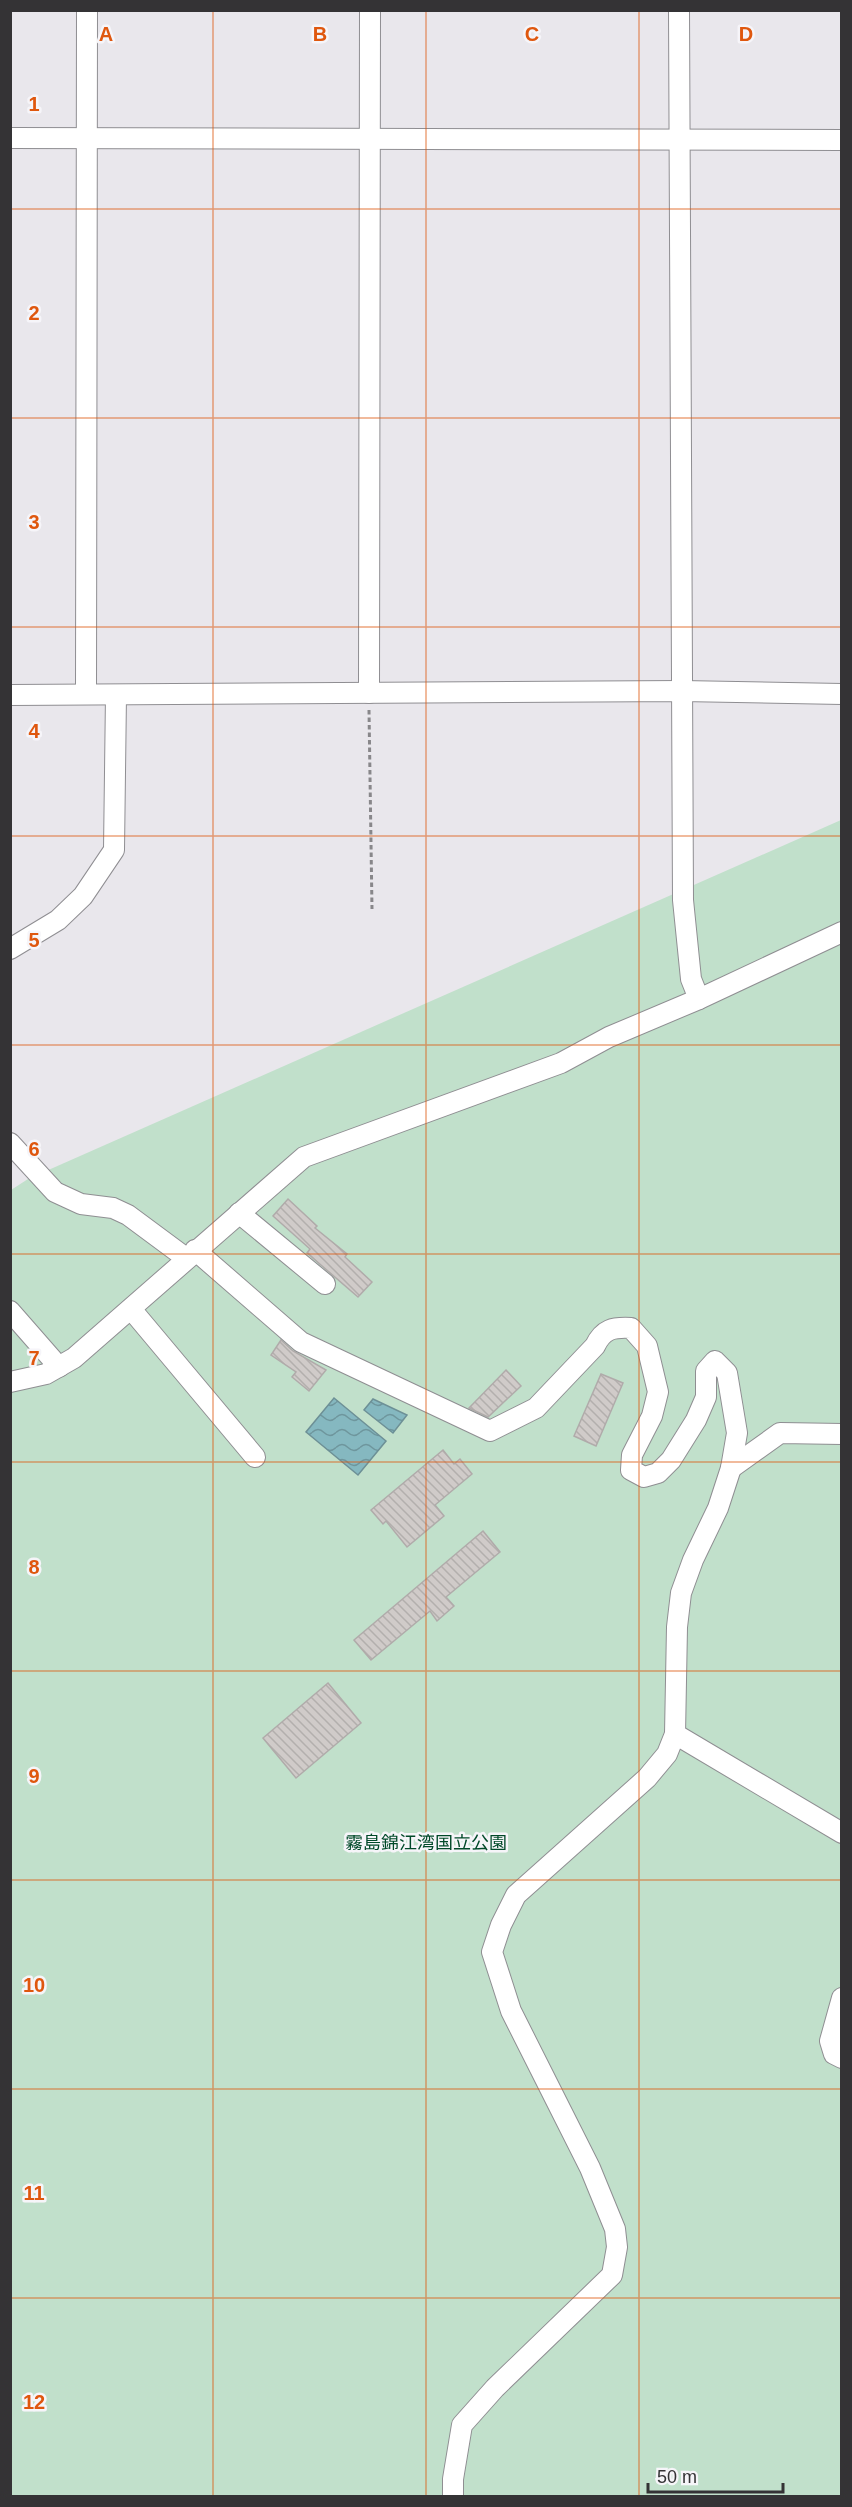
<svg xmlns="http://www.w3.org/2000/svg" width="852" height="2507" font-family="Helvetica,'Noto Sans JP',sans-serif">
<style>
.green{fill:#c1e0cb}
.water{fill:url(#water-waves);stroke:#6d9096;stroke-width:1.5}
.building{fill:url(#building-back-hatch);stroke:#b0abaa;stroke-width:1.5}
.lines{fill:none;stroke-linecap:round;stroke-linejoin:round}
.street-casing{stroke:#8f8e92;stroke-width:22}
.path{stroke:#88878a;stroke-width:3;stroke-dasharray:4.5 3;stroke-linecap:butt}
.street{stroke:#fff;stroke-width:20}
.grid{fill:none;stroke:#df570e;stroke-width:1.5;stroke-opacity:0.55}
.labels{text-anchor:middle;stroke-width:5;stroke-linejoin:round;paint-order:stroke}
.park-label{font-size:18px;fill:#014929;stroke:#f6f5f9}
.grid-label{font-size:20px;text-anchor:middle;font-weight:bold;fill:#df570e;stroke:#f6f5f9;stroke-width:5;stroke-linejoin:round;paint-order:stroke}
</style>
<defs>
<pattern id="water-waves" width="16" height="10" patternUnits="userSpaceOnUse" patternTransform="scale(1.5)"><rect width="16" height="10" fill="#85b8c0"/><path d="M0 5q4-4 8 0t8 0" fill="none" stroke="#6e969d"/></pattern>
<pattern id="building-back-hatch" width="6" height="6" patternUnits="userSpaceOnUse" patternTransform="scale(1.5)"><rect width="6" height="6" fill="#d0cbc9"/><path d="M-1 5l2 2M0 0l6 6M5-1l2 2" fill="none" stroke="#b3afad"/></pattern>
</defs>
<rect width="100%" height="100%" fill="#e9e7ec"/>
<path class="green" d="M841,820V2496H11V1190L28,1179Z"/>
<g class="water">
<path d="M334,1398L386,1441L358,1475L306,1432Z"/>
<path d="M373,1399L407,1415L393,1433L364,1410Z"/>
</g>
<g class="building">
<path d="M288,1199L317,1226L315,1228L347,1254L345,1257L372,1282L358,1297L307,1253L310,1249L273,1216Z"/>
<path d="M281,1340L293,1351L326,1370L309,1391L292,1377L296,1372L271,1355Z"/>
<path d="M506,1370L521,1386L488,1417L469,1408Z"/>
<path d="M601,1374L623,1383L596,1446L574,1436Z"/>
<path d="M443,1450L454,1464L460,1459L472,1474L435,1505L444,1516L407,1547L386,1521L383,1524L371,1510Z"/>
<path d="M483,1531L500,1552L446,1597L454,1606L437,1621L430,1611L371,1660L354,1640Z"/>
<path d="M328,1683L361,1723L296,1778L263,1738Z"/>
</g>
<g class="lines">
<defs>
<g id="street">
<path d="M679,10L683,900L691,979L699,999"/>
<path d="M10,138L842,140"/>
<path d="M369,693L370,10"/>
<path d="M86,694L87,10"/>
<path d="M10,695L682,691L842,694"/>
<path d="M10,949L58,920L83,896L114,850L116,695"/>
<path d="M10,1143L55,1192L81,1204L113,1208L128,1215L186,1258"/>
<path d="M239,1213L325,1284"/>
<path d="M195,1250L301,1342L490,1431L536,1408L595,1346C603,1329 613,1327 631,1328L647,1346L658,1392L652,1416L632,1455L631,1470L644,1477L658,1473L671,1460L696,1420L706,1397V1371L715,1361L727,1373L737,1433L731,1468L718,1508L693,1560L681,1593L677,1627L675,1734L667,1754L647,1778L516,1895L501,1925L492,1952L511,2011L590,2168L615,2229L617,2247L612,2275L495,2388L462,2425L453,2479V2496"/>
<path d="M131,1309L255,1457"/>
<path d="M10,1311L59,1367"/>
<path d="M10,1382L46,1374L74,1358L304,1157L561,1063L609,1037L699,999L842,932"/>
<path d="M731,1468L780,1433L842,1434"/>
<path d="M675,1734L842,1833"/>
<path d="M842,1998L830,2041L834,2054L842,2058"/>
</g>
</defs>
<use href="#street" class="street-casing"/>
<path class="path" d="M369,710L372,909"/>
<use href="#street" class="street"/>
</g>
<path class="grid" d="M213,10V2496M426,10V2496M639,10V2496M10,209H842M10,418H842M10,627H842M10,836H842M10,1045H842M10,1254H842M10,1462H842M10,1671H842M10,1880H842M10,2089H842M10,2298H842"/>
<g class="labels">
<g class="park-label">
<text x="426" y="1849">霧島錦江湾国立公園</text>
</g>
</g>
<g class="grid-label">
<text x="106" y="41">A</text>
<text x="320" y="41">B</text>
<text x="532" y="41">C</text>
<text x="746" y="41">D</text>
<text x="34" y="111">1</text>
<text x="34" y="320">2</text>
<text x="34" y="529">3</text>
<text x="34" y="738">4</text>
<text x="34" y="947">5</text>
<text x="34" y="1156">6</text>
<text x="34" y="1365">7</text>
<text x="34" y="1574">8</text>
<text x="34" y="1783">9</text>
<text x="34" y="1992">10</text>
<text x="34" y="2200">11</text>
<text x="34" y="2409">12</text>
</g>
<rect width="852" height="2507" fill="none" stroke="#343335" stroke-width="24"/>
<path d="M648 2483v9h135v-9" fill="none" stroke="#343335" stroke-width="3"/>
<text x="657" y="2483" font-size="18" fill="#343335" stroke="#f6f5f9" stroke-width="4.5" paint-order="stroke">50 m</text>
</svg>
